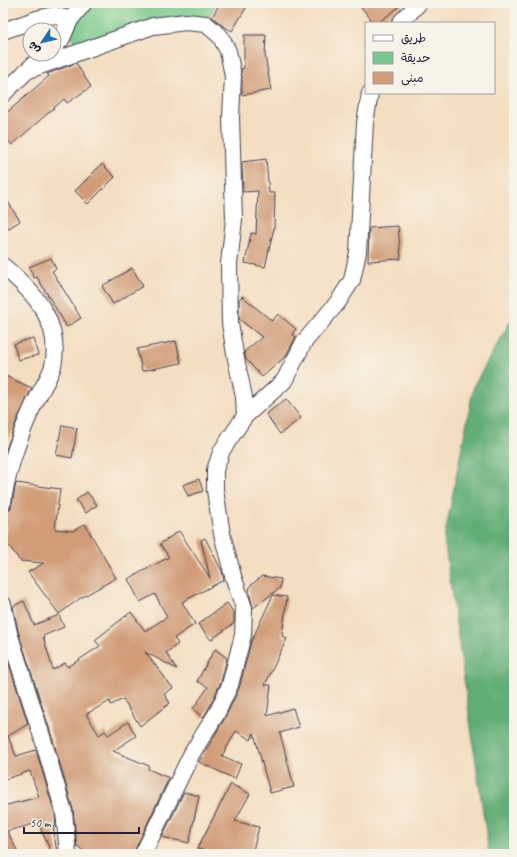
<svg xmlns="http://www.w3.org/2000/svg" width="517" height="857" font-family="Caveat,'Playpen Sans Arabic',sans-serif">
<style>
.green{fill:#77c98b;stroke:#4c7663}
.forest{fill:#61ad77;stroke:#426859}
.building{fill:#d19c77}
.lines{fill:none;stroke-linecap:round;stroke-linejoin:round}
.minor-casing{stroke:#423e4f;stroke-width:18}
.minor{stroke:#fff;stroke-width:16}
</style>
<rect width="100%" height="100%" fill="#f7f3e8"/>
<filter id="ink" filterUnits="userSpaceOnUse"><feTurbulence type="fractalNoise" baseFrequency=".025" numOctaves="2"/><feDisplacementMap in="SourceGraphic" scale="8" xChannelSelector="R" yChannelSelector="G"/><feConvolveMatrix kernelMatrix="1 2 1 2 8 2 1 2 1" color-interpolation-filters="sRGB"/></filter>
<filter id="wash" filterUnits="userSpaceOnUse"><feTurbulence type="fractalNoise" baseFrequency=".012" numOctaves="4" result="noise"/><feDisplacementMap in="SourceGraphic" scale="16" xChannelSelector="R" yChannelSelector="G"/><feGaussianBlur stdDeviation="0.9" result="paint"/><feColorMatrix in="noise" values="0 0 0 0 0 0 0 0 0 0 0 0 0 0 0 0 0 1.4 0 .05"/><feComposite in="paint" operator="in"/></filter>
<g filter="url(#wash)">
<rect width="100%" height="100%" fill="#f4dec1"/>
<path class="green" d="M91,3H216L208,19L163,17L77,46L71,37L75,23Z"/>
<path class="forest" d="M514,315V854H489L444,539L474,385Z"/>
<g id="blocks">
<g class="building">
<path d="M220,3H249L232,31L223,26L212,17Z"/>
<path d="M358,3H404L378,23H374Z"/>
<path d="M244,35H266L265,55L271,90L242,95V76L241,69L244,68Z"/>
<path d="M76,63L91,87L67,103L64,99L12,145L3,135V116L49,76L47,74Z"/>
<path d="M266,159L269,193H275L274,228L265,267L245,263L251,233L256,234L258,191L243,192L242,162Z"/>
<path d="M102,164L115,177L88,204L75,191Z"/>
<path d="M3,194L20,221L3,232Z"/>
<path d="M398,226L401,259L368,261L369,228Z"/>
<path d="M51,258L56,269L52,271L81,318L67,327L37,277L34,278L29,267Z"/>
<path d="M132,268L143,286L113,304L102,286Z"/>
<path d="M242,296L272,321L278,314L296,329L292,334L296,337L286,356L262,377L246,359L244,352L262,337L239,319V300Z"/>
<path d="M33,338L38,355L18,360L14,344Z"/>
<path d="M176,341L181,363L142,371L137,349Z"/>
<path d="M3,375L32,388L16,422L3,458Z"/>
<path d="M286,399L301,418L280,434L266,414Z"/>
<path d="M62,425L77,428L72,458L56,455Z"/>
<path d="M199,479L203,491L188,496L183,485Z"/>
<path d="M16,483L60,489L55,529L73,531L85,524L116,578L79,599L59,614L28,572L44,563L20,561L5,540L7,525H3V511H7L11,508Z"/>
<path d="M87,492L97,505L86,513L76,500Z"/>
<path d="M179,531L210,578L201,540L205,538L222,571L224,580L182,602L195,624L174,638L178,644L166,653L177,669L145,652L173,688L164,694L170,703L140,726L123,699L111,705L110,701L86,714L99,735L105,731L108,735L128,722L136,736L113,751L149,766L148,769L169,778L134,852L132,854H86L78,846L77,847L73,809L53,740L18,631L13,606L24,601L34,625L59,615L64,627L43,636L53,670L65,663L68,667L100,646L95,640L131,612L145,631L167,617L155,594L140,602L128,579L169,557L160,544Z"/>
<path d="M262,576L281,579L280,588L253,608L249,592L250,586Z"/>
<path d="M273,595L287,597L282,636L287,638L265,685H271L267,716L293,708L299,727L280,733L294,787L270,793L254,733L251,740L236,731L222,756L241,764L235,779L199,762L225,718L239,689L251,642Z"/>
<path d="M227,603L234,613V623L211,640L198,624Z"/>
<path d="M3,645L28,724L8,736L16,756L36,750L55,814L56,828L53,825L57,854H52L38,823L7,831L19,854H3V806L39,797L30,771L3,780Z"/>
<path d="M215,649L227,658L221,682L209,708L203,718L193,709L208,687L197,681Z"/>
<path d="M231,784L250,794L235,821L259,827L252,854H222L197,849Z"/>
<path d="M184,792L199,796L189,843L162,837Z"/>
</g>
</g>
</g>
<g filter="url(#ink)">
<use href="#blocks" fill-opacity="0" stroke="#423e4f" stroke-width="1"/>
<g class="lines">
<defs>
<g id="minor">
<path d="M400,23L419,3"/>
<path d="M3,31L37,19L54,15L70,20"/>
<path d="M54,46L61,40L70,20L84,3"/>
<path d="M26,71L153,26L186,22L206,24L220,36L228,51L233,76L231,117L234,219L229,264L230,323L235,354L244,397L245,416L222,450L215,470V490L222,534L233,576L244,608L243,635L230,685L217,713L192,753L143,854"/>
<path d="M3,94L34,64"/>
<path d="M3,266C34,292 62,322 53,366C52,370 49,375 47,380C41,391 34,403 29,415C17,443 7,472 3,502"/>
<path d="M245,416L284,381L304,342L338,302L352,280L358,252L365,123L370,93"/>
<path d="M3,604L9,633L44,743L64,812L68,854"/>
</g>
</defs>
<use href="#minor" class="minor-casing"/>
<use href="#minor" class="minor"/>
</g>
</g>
<rect width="517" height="857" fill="none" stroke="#f7f3e8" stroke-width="16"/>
<rect x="365" y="22" width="130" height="72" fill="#f7f3e8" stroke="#a29fa3"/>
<rect x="373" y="35" width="20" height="6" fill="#ffffff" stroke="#a29fa3"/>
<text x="401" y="42" font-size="12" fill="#22223b">طريق</text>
<rect x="373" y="52" width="20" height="12" fill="#77c98b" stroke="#a29fa3"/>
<text x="401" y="62" font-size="12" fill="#22223b">حديقة</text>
<rect x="373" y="72" width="20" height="12" fill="#d19c77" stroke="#a29fa3"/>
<text x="401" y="82" font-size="12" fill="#22223b">مبنى</text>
<g transform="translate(42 42) rotate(235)"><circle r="19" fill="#f7f3e8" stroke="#a29fa3"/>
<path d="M0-3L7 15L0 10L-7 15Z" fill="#1f6fb2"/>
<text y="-6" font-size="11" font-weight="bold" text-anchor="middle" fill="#22223b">ش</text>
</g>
<path d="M24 827v6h115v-6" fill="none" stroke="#22223b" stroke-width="2"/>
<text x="30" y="827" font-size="12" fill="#22223b" stroke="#f7f3e8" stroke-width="3" paint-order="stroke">50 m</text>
</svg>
